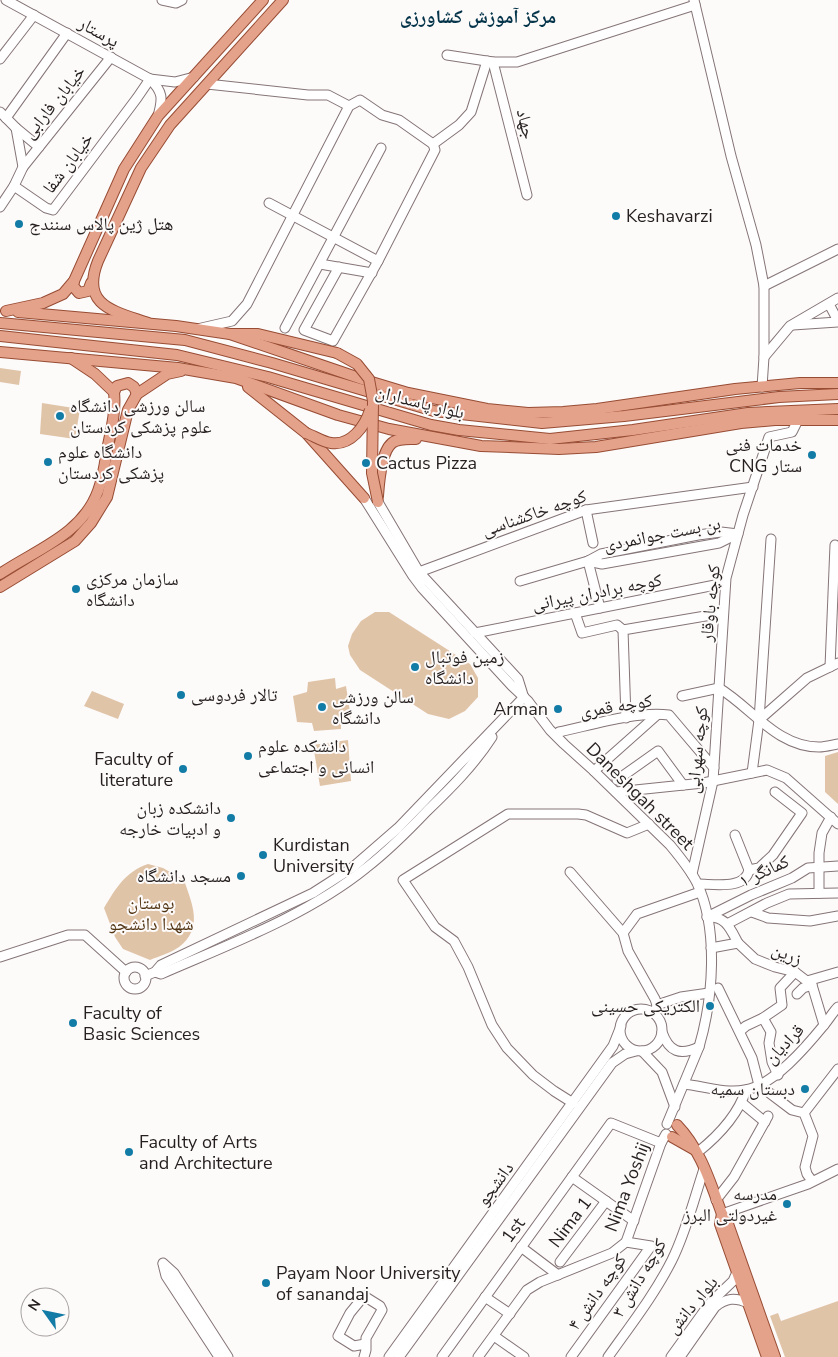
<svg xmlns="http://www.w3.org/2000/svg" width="838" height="1357" font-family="'Nunito Sans','Noto Naskh Arabic',sans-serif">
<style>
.green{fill:#e0c4a8}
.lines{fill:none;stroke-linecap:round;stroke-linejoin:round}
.minor-casing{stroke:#857577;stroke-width:11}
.major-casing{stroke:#974c33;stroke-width:12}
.minor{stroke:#fff;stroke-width:9}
.major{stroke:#e5a28b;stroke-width:10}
.major-bridge-casing{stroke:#974c33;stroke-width:12;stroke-linecap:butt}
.major-bridge{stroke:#e5a28b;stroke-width:10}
.poi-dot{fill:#127ca6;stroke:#fdfafa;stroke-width:2}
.labels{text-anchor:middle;stroke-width:4;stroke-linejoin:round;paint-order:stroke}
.street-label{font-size:18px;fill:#251f1f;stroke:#fdfafa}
.poi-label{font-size:18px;fill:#251f1f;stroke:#fdfafa;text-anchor:start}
.park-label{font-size:18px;fill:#523513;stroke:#fdfafa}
.neighbourhood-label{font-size:19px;font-weight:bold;fill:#043449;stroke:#fdfafa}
</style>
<rect width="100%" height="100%" fill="#fdfafa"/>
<g class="green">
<path d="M0,368L21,371L19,385L0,382Z"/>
<path d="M42,403L80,409L75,439L40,434Z"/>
<path d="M375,612H389L470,664L478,678V697L465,711L449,719L428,714L360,670L350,655L348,646L352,634L361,621Z"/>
<path d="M335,678L336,689L346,686L351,718L341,721V729L314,731L312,723L297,722L293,696L307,692L308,682Z"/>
<path d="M92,691L124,704L118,719L84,706Z"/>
<path d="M348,740L351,781L320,786L313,745Z"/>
<path d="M838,752V804L825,792V756Z"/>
<path d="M148,864L163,868L184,880C192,904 204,928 179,947C171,953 159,956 150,960L123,949L115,937L104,908C116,888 125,872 148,864Z"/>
<path d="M838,1301V1357H785L770,1316L778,1313L781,1321Z"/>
</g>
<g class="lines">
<defs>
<g id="minor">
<path d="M6,0L150,79C163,92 163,98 158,116"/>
<path d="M162,0L176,3L182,0"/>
<path d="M694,0L731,156L756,245L764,286V357L762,387"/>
<path d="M447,55L493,62H517L695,5"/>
<path d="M0,59L34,15"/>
<path d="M493,62L527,195"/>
<path d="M150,79L175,82L194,77"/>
<path d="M207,84L308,95H328L349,106"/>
<path d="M0,112L16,128L39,147"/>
<path d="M6,118L67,33"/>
<path d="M16,128L23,167"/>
<path d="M433,144L459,125L471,112L487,61"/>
<path d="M14,186L23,167L111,57"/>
<path d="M269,203L378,261"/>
<path d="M0,207L14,186L46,208L53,210L137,98L150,79"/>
<path d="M320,264L372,273"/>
<path d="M764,286L838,249"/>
<path d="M829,304L838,321"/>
<path d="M793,325L838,322"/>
<path d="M285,328L381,148"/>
<path d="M197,329L232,321L247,304L349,106L360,100L382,115L399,120L433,144L435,150L378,261L333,341L304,330L339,267"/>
<path d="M764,357L790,326L838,298"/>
<path d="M364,498L413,576L422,588L512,686L528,701L550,730L564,744L594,771L670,845C680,857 690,869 697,883C719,930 713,999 699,1047L667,1124"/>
<path d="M378,502L419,572L518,679L523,695"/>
<path d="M586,510L593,543"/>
<path d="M771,539L759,720L807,678L838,663"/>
<path d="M588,561L602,564L719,543L737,534"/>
<path d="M588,561L600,608"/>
<path d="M419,572L586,510L753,487"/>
<path d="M520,581L588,561L601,554L698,535L721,532L738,534"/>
<path d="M575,613L582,633L617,625L623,630"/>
<path d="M475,633L725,583"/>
<path d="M830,667L835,545"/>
<path d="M719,688C752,708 777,747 819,747C825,747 832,745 838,744"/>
<path d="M682,696L719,688"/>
<path d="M626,718L623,630L723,613"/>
<path d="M559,732C592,725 635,711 669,715L714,768"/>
<path d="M594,771L657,715"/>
<path d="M752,773L759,720"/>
<path d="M617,780L658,751L683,785"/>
<path d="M616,792L703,783L767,770L786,778L838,824"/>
<path d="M735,835L749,870"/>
<path d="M749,870L759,868L773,855L802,813L775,792"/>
<path d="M570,872L623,933L628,951L655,999L657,1005L655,1014"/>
<path d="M692,874L713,781L726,578L743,515L769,437L792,432L798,420"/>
<path d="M698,884C714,884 745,890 749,870"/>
<path d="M819,893V853L822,833L831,817"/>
<path d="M752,912L768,918L810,921L838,916"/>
<path d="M707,917L751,895L792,878L808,868L838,866"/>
<path d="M707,917C726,916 730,928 738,943"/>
<path d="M727,924L767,903L789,894L838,893"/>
<path d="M623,933L637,914L700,892"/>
<path d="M711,948L738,943L755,959L775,967L795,972L812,985L824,1025"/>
<path d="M0,957L68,935H85L126,972"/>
<circle cx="135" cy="978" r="11"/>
<path d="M155,972L161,974C230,944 308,915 366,868C388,851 408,831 427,811C451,788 474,765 492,737"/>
<path d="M145,976L155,972L161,965L313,893L352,868L398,828L524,697"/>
<path d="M807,981L838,972"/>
<path d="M718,988L752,1058L759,1085L792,1110L804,1113L813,1136L805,1167L807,1174L812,1181"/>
<path d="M797,994L803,988L812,985"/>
<path d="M657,1005L681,997L709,993"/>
<circle cx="641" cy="1030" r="21"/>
<path d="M763,1018L771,1032L769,1043L772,1062L778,1075"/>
<path d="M740,1031L746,1026L763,1018L782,1005L780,988L795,972"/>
<path d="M662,1032C669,1052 680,1056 699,1047"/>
<path d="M642,1051L662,1072L675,1107"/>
<path d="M684,1084C703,1086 726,1094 745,1090C774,1085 806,1047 824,1025C829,1019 833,1012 838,1007"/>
<path d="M573,1103L554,1091L533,1075L507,1048L492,1025L468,967L454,941L435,927L403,880L508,814H578L586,815L627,833L649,824"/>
<path d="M742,1103L765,1122"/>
<path d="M804,1113L838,1069"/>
<path d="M698,1152C718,1136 738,1115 746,1090"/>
<path d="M572,1177L634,1221"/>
<path d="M716,1200L734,1177L768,1116"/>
<path d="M722,1214L808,1184L838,1169"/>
<path d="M521,1247L558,1275"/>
<path d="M560,1262L606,1201"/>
<path d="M163,1263L174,1273L228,1357"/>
<path d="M163,1264L166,1276L219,1357"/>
<path d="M485,1297L510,1314"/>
<path d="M494,1336L524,1357"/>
<path d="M364,1357L366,1350V1338L382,1310L380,1306L364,1296L350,1313L338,1336L354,1346L365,1344"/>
<path d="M389,1357L613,1046L621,1026"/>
<path d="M399,1357L612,1063L625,1054L636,1051"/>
<path d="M442,1357L611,1123L661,1143"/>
<path d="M478,1357L527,1290L540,1282L612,1253L626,1242L661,1143L666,1134"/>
<path d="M571,1357L651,1246L626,1242"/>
<path d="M608,1357C630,1326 655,1294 672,1260C686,1232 694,1199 704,1169"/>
<path d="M671,1357L710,1303L733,1281L737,1272"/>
<path d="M680,1357L715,1307C726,1298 735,1297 748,1303"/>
</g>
<g id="major">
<path d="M74,281L73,286L79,293L88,291L91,283"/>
<path d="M6,311L43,303L63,294L74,281L124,169L158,116L263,0"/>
<path d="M18,312L176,326L230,334H258L337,353"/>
<path d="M0,323L185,340L272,363L434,411L542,423L624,416L779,397L838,394"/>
<path d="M148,323C114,311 80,306 98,261L141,168L170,125L283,0"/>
<path d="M230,334L365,380L408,393L487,409L528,413L563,412L597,409L735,389L800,383H838"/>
<path d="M0,336L177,355L268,377L431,425L459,430L550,439L633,430L748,413L838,409"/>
<path d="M0,352L178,368L236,378L338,415L389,429L481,446L559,449L596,447L741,423L775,420H838"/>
<path d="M248,387L306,433L364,498"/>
<path d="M114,392L117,386L128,383L134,387L137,394"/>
<path d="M378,496C379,482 381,452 392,443C398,438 409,439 416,439"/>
<path d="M0,574C35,550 82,535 98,491C103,478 105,463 107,450C111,430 116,412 114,392L95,374L71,358"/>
<path d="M0,587L75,541L91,523L107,497L128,410L137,394L167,374L181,371"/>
<path d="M677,1125C701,1150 710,1182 722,1214L727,1221L775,1357"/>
<path d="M672,1137L695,1150"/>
<path d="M722,1214L720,1224L767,1357"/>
</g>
</defs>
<use href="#minor" class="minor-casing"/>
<use href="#major" class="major-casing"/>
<use href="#minor" class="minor"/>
<use href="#major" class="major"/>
<defs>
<g id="major-bridge">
<path d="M337,353L357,364L369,379L373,401L372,473L378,502"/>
<path d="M306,433C314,436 323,442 331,443C351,446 365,426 370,410"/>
</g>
</defs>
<use href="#major-bridge" class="major-bridge-casing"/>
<use href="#major-bridge" class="major-bridge"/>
</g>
<g class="poi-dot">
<circle cx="616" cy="216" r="5"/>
<circle cx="19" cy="224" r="5"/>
<circle cx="60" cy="416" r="5"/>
<circle cx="812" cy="455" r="5"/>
<circle cx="48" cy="462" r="5"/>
<circle cx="366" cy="463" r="5"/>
<circle cx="76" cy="589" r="5"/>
<circle cx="415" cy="667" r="5"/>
<circle cx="181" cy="695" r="5"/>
<circle cx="322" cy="707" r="5"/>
<circle cx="558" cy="709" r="5"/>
<circle cx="248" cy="756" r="5"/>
<circle cx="183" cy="769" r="5"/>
<circle cx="231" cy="818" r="5"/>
<circle cx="263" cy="855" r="5"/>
<circle cx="241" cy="876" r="5"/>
<circle cx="710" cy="1006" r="5"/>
<circle cx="73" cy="1023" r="5"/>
<circle cx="805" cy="1089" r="5"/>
<circle cx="129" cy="1152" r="5"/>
<circle cx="787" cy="1204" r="5"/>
<circle cx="266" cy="1283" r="5"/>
</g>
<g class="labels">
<g class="street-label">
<text transform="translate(99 32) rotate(29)" y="6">پرستار</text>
<text transform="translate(54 102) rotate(-51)" y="6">خیابان فارابی</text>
<text transform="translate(526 124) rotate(76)" y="6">جهاد</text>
<text transform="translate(68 163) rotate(-53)" y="6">خیابان شفا</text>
<text transform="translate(420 402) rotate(14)" y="6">بلوار پاسداران</text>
<text transform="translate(534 513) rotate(-19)" y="6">کوچه خاکشناسی</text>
<text transform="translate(662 534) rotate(-11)" y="6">بن بست جوانمردی</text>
<text transform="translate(597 592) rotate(-11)" y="6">کوچه برادران پیرانی</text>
<text transform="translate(710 603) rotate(-84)" y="6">کوچه باوقار</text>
<text transform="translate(616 706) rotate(-9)" y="6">کوچه قمری</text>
<text transform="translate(697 750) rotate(-84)" y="6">کوچه سهرابی</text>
<text transform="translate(640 796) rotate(45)" y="6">Daneshgah street</text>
<text transform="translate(764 871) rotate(-25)" y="6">کمانگر ۱</text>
<text transform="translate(787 954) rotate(22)" y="6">زرین</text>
<text transform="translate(784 1044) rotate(-46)" y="6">قرادیان</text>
<text transform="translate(495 1184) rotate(-54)" y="6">دانشجو</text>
<text transform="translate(627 1187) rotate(-69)" y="6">Nima Yoshij</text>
<text transform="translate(570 1222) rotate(-53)" y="6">Nima 1</text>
<text transform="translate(513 1230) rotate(-54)" y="6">1st</text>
<text transform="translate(639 1278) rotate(-59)" y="6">کوچه دانش ۳</text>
<text transform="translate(597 1292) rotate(-55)" y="6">کوچه دانش ۴</text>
<text transform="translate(692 1305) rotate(-50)" y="6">بلوار دانش</text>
</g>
<g class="poi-label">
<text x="626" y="222">Keshavarzi</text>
<text x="29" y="230">هتل ژین پالاس سنندج</text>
<text x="70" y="412">سالن ورزشی دانشگاه<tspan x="70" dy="21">علوم پزشکی کردستان</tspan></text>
<text x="802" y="451" text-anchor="end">خدمات فنی‌<tspan x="802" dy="21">CNG ستار</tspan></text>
<text x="58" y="458">دانشگاه علوم<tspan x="58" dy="21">پزشکی کردستان</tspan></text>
<text x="376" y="469">Cactus Pizza</text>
<text x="86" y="585">سازمان مرکزی<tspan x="86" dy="21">دانشگاه</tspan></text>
<text x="425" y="663">زمین فوتبال<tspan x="425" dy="21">دانشگاه</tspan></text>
<text x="191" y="701">تالار فردوسی</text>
<text x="332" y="703">سالن ورزشی<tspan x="332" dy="21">دانشگاه</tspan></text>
<text x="548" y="715" text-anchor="end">Arman</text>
<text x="258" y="752">دانشکده علوم<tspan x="258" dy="21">انسانی و اجتماعی</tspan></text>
<text x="173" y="765" text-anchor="end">Faculty of<tspan x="173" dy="21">literature</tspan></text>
<text x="221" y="814" text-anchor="end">دانشکده زبان<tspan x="221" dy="21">و ادبیات خارجه</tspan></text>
<text x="273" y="851">Kurdistan<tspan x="273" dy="21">University</tspan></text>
<text x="231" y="882" text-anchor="end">مسجد دانشگاه</text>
<text x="700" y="1012" text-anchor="end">الکتریکی حسینی</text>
<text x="83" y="1019">Faculty of<tspan x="83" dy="21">Basic Sciences</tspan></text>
<text x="795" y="1095" text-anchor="end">دبستان سمیه</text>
<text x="139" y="1148">Faculty of Arts<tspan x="139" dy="21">and Architecture</tspan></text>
<text x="777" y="1200" text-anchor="end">مدرسه<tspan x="777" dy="21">غیردولتی البرز</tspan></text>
<text x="276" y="1279">Payam Noor University<tspan x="276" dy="21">of sanandaj</tspan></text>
</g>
<g class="park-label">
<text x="151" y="909">بوستان<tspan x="151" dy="21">شهدا دانشجو</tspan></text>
</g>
<g class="neighbourhood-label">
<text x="478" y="23">مرکز آموزش کشاورزی</text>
</g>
</g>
<g transform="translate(45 1312) rotate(303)"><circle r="24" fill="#fdfafa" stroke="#a7a2a2"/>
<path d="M0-4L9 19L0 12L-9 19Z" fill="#127ca6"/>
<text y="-8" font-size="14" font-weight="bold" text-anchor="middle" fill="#251f1f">N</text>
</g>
</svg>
